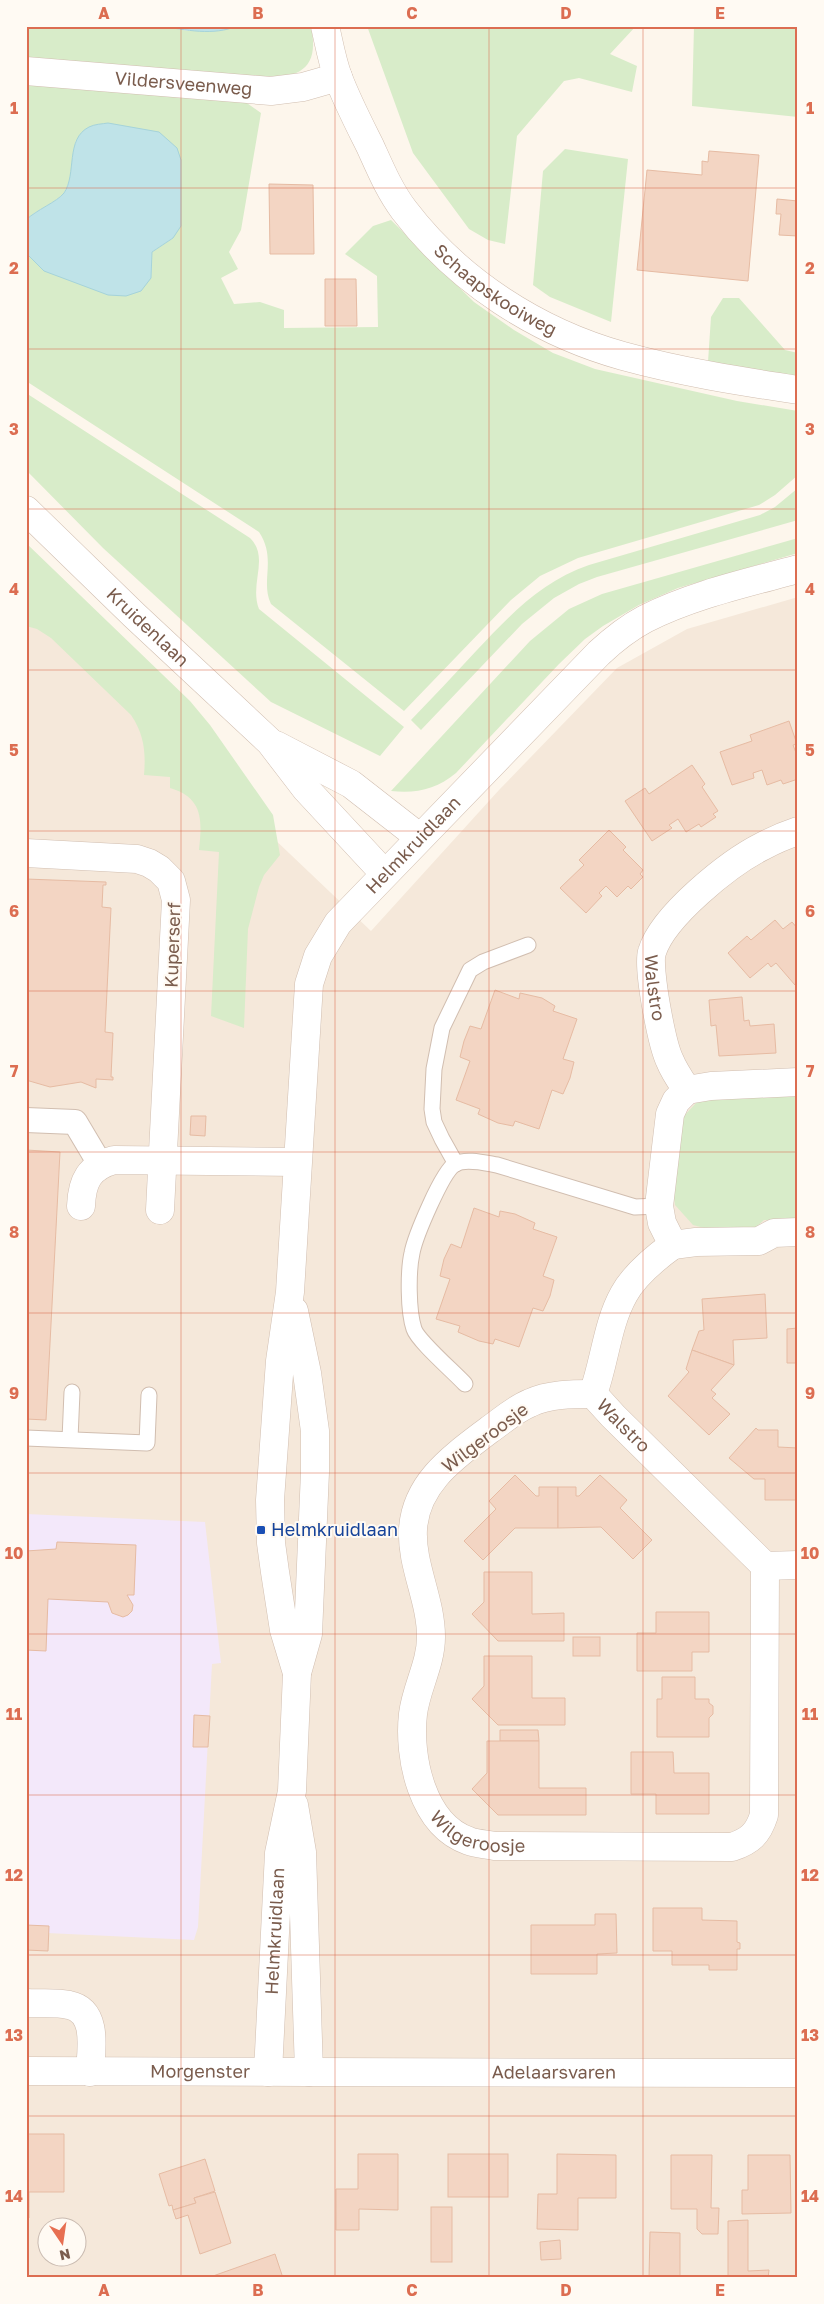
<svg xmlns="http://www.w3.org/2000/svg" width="824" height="2304" font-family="'Golos Text',sans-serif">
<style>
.residential{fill:#f5e8da;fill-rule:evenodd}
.education{fill:#f3e8fa}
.green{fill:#d8ecc9}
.water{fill:#bfe3e8;stroke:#a5d3da}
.building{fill:#f3d5c3;stroke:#e6bba3}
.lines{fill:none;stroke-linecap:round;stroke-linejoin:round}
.service-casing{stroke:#d1beb0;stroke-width:17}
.pedestrian-casing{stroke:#d1beb0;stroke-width:26}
.minor-casing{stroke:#d1beb0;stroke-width:29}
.tertiary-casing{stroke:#d1beb0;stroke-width:29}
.service{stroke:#fff;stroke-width:15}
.pedestrian{stroke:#fff;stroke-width:24}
.minor{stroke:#fff;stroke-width:28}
.tertiary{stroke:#fff;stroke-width:28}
.grid{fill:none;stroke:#dc6d51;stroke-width:1;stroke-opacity:0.55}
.transit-dot{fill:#1a4fb4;stroke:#fffaf3;stroke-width:2}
.labels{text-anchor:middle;stroke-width:4;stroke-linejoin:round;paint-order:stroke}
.street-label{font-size:18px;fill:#7a5c4d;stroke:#fffaf3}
.transit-label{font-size:18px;fill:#164399;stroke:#fffaf3;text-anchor:start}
.neatline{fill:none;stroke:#dc6d51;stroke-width:2}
.grid-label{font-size:16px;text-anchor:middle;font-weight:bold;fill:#dc6d51}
</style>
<rect width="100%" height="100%" fill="#fdf6ec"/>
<path class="residential" d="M798,597V2278H26V603L371,931L499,790L617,668L687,629ZM48,2226H78V2256H48Z"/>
<path class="education" d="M26,1514L205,1522L221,1663L212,1664L198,1927L194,1940L26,1932Z"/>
<g class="green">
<path d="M26,26H161L188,31L237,26H311C320,70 299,77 262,79L26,60Z"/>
<path d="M367,26H636L610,54L637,66L632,92L579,78L564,81L517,136L505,244L488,240L469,229L413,153Z"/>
<path d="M694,26H798V117L692,106Z"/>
<path d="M26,85L244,101L261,113L241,230L229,252L238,269L221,278L234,304L260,302L284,310V328L378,327L377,276L345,254L373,226L391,220L474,302L514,330L553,353L595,369L737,401L798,411V475L775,495L759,505L578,558L540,576L511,600L404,711L271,604C260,581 277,559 259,532L26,381V253L44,271L151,278L152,252L173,238L76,140C74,154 72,185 62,195C52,205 37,209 26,220Z"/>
<path d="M565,149L628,159L611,322L550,297L533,285L543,171Z"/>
<path d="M723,298H739L785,350L798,353V379L708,362L711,317Z"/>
<path d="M26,393L250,538C270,558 249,583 259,609L404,727L380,756L271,702L103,548L26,470Z"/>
<path d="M798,488V520L597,577L579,584L554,598L522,624L421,730L411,720C433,697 455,674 477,650C510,615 542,581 589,565L760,515L775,507Z"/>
<path d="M798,538V553L678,588L639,605L603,626L585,639L559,664L456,773C437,789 416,794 391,791L530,641L569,609L602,594Z"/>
<path d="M26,543L190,701L210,725L273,815L280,855L264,875L259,887L248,929L244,1028L211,1016L219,852L199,850C202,821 204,798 170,788V777L144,775C146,752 144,734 131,715L51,638L37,629L26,626Z"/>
<path d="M798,1090V1220H764L754,1229H708L693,1225L675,1205L673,1191L682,1118L698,1101Z"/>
</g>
<g class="water">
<path d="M161,26H237C214,36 185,30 161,26Z"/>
<path d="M108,123L159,132L177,148L181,160V226L173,238L152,252L151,278L141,291L126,296L108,295L44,271L26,253V220C36,210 57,202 64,193C77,174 65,139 89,127C95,124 102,124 108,123Z"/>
</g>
<g class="building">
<path d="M709,151L759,155L748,281L637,270L647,170L702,175V161L708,162Z"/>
<path d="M269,184L313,185L314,254H270Z"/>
<path d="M777,199L798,201V236L779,235L781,214H776Z"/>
<path d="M325,279H356L357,326H325Z"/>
<path d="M789,721L797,744L793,745L798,758V779L783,784L781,780L767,785L762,770L753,773L754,778L732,785L720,752L752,741L750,735Z"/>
<path d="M692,765L705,784L702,787L718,811L713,814L716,817L701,827L699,824L686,832L678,819L669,825L672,828L652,841L625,801L645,788L649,794Z"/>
<path d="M609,830L626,847L623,850L643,870L640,874L643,877L631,889L628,886L617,897L606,886L599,893L602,896L586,913L560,888L584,865L579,860Z"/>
<path d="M26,879L106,882V885H103L102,907L111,908L105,1032L113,1033L111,1077H113V1080L96,1079V1088L81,1082L50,1087L26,1080Z"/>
<path d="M775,920L783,929L792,922L798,929V983L795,985L776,963L771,967L768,963L750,978L728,953L747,936L751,940Z"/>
<path d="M495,990L519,999L520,993L542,998L555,1006L553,1011L577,1019L563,1059L574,1062L570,1078L563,1094L552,1090L539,1129L515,1121L513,1126L498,1123L478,1114L480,1109L456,1100L470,1061L460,1057L464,1041L470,1026L481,1029Z"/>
<path d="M742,997L744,1021L749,1020L750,1026L774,1024L776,1053L719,1056L716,1025L711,1026L709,1000Z"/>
<path d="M191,1116H206L205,1136L190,1135Z"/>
<path d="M26,1150L60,1152L46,1420L26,1419Z"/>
<path d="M474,1208L499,1217L500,1211L515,1214L535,1223L533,1229L557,1237L543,1276L554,1280L550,1296L543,1311L533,1308L519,1347L495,1339L493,1344L479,1341L458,1332L460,1326L436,1319L450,1279L440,1276L444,1259L451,1244L461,1248Z"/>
<path d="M765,1294L767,1338L733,1340L734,1365L692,1350L699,1331L704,1330L702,1299Z"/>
<path d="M798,1328V1363H787V1329Z"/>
<path d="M692,1350L734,1365L711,1390L716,1394L712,1398L730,1414L709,1435L668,1396L689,1372L686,1369Z"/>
<path d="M756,1428L758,1430H778V1447L798,1448V1500H765V1479H754L729,1458Z"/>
<path d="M515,1475L536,1496H539V1487H558V1528H515L483,1560L464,1541L496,1509L489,1501Z"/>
<path d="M600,1475L627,1500L620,1508L652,1540L633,1559L601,1527L558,1528V1487H576V1496H579Z"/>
<path d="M57,1542L136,1545L134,1595H127L133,1605L132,1611L128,1615L123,1617L112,1613L108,1602L48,1599L46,1651L26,1650V1551L56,1549Z"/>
<path d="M484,1572H532V1614L564,1613V1641H498L472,1614L484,1602Z"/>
<path d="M656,1612H709V1652H692V1671H637V1633H656Z"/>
<rect x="573" y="1637" width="27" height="19"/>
<path d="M484,1656H532V1698H565V1725H498L472,1699L484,1686Z"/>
<path d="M662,1677H695V1699H709V1703L713,1706V1714L709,1718V1737H657V1699H662Z"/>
<path d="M194,1715L210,1716L208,1747H193Z"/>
<path d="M500,1730H538L539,1741H500Z"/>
<path d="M487,1741H539V1788H586V1815H498L472,1789L487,1773Z"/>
<path d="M631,1752H673L674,1773H709V1814H656V1794H631Z"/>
<path d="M653,1908H702V1920L737,1921V1942L740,1943V1949H737V1970H709V1965H672V1951H653Z"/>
<path d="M595,1914H616L617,1953L597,1954V1974H531V1925H595Z"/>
<path d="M26,1925L49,1926L48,1951L26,1950Z"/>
<path d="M27,2134H64V2192H29V2218H26Z"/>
<path d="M358,2154H398V2210L359,2209V2230H336V2189H358Z"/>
<rect x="448" y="2154" width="60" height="43"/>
<path d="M557,2154L616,2155V2198H578V2230L537,2229L538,2194H557Z"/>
<path d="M671,2155H712L711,2208H719L718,2234H702L697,2229V2209H671Z"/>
<path d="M748,2155H790L791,2213L742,2214V2190H748Z"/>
<path d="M205,2159L215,2191L194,2198L196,2203L173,2210L172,2205L169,2206L159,2174Z"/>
<path d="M215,2192L231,2243L200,2254L188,2215L176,2219L173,2210L196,2203L194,2198Z"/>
<rect x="431" y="2207" width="21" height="55"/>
<path d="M748,2220V2271L769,2270L768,2278H728V2221Z"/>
<path d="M650,2232L680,2233V2278H649Z"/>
<path d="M560,2240L561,2259L541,2260L540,2242Z"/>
<path d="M275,2254L283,2278H214L213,2276Z"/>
</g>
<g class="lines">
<defs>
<g id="service">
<path d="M456,1164L442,1139L434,1122L432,1109L434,1069L442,1028L470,970L483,962L528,945"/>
<path d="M465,1384C454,1372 418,1341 414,1329C408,1311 408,1271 412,1253C415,1237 442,1172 455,1164C466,1158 485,1163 497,1165L635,1207L659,1206"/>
<path d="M26,1438L147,1443L149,1395"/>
<path d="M70,1439L72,1392"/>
</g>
<path id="pedestrian" d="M26,1120L75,1122L100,1164"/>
<g id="minor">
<path id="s1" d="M325,26C329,43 332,61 338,77C347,101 359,124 370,146C380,168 389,190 404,210C458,281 537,332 623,356C681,372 739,381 798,390"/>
<path id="s2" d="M26,71L271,91L303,87L338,77"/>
<path id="s3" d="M798,831C786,835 774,840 763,846C729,863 663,916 652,952C647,967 662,1045 670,1061C674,1071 681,1081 687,1090L676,1101L670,1114L659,1206L662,1223L673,1245C655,1258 635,1274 624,1294C607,1324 605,1361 593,1394L613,1416L765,1566L798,1565"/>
<path d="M26,853L137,859L149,863L159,869L171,881L176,900L160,1210"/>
<path d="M687,1090L711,1086L798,1082"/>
<path d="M81,1206C82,1181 89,1167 114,1160L297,1162"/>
<path d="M673,1245L696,1242L759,1241L774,1233L798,1232"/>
<path id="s4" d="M593,1394C572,1394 549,1394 530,1403C515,1409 502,1421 489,1430C455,1456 416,1482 413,1529C411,1566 431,1599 431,1637C431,1664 416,1688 413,1714C408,1757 422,1825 469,1841C477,1844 486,1844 495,1846L732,1847C750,1841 758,1834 764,1815L765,1566"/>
<path d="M26,2003C40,2004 56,2002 69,2005C99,2011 91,2051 90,2072"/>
<path id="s5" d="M309,2072L798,2073"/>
</g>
<g id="tertiary">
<path id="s6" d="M26,510L134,615L270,742L306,789L384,873"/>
<path d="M276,745L351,784L419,837"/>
<path id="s7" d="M297,1673L284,1630L275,1572L271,1543L270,1500L280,1361L290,1292L309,984L318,956L338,923L599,653C613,640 628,628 645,619C692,595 747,583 798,569"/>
<path id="s8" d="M26,2071L309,2072L302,1852L294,1805"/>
<path id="s9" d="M268,2072L279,1853L292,1791L297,1673L308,1634L315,1472V1431L307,1373L294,1311"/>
</g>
</defs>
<use href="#service" class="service-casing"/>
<use href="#pedestrian" class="pedestrian-casing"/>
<use href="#minor" class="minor-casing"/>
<use href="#tertiary" class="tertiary-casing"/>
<use href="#service" class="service"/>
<use href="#pedestrian" class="pedestrian"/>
<use href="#minor" class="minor"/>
<use href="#tertiary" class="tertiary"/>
</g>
<path class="grid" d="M181,26V2278M335,26V2278M489,26V2278M643,26V2278M26,188H798M26,349H798M26,509H798M26,670H798M26,831H798M26,991H798M26,1152H798M26,1313H798M26,1473H798M26,1634H798M26,1795H798M26,1955H798M26,2116H798"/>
<rect class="transit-dot" x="256" y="1525" width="10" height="10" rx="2.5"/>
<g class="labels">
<g class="street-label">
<text dy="6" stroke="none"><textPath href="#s2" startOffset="158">Vildersveenweg</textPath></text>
<text dy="6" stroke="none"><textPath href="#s1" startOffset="324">Schaapskooiweg</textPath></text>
<text dy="6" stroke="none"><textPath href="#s6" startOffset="169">Kruidenlaan</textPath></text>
<text dy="6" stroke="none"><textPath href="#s7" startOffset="870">Helmkruidlaan</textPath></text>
<text transform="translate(173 945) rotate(-88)" y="6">Kuperserf</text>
<text dy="6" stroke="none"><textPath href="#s3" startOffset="230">Walstro</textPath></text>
<text dy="6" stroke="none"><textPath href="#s3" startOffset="722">Walstro</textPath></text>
<text transform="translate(485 1438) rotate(-37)" y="6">Wilgeroosje</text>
<text dy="6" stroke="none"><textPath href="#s4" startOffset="586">Wilgeroosje</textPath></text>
<text dy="6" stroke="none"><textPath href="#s9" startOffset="141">Helmkruidlaan</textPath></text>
<text dy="6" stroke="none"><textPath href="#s8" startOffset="174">Morgenster</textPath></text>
<text dy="6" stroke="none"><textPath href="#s5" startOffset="245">Adelaarsvaren</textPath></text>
</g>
<g class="transit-label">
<text x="271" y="1536">Helmkruidlaan</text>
</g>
</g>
<rect width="824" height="2304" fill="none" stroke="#fffaf3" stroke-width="55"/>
<g transform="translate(62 2242) rotate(167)"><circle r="24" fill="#fffaf3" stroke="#cabbb1"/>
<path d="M0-4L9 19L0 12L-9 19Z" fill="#e76f51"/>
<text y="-8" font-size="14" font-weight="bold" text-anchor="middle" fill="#7a5c4d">N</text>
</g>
<rect x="28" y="28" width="768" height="2248" class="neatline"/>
<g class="grid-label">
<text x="104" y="19">A</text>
<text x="258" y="19">B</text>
<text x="412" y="19">C</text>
<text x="566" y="19">D</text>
<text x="720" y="19">E</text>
<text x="14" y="114">1</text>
<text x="810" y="114">1</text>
<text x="14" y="274">2</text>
<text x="810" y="274">2</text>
<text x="14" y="435">3</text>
<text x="810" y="435">3</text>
<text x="14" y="595">4</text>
<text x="810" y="595">4</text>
<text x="14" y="756">5</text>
<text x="810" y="756">5</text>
<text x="14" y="917">6</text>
<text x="810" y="917">6</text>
<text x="14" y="1077">7</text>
<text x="810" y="1077">7</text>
<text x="14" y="1238">8</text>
<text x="810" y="1238">8</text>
<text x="14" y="1399">9</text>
<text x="810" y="1399">9</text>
<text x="14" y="1559">10</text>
<text x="810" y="1559">10</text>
<text x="14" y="1720">11</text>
<text x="810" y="1720">11</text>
<text x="14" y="1881">12</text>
<text x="810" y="1881">12</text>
<text x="14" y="2041">13</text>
<text x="810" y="2041">13</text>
<text x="14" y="2202">14</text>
<text x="810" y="2202">14</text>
<text x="104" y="2296">A</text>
<text x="258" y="2296">B</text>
<text x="412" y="2296">C</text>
<text x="566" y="2296">D</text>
<text x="720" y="2296">E</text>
</g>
</svg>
